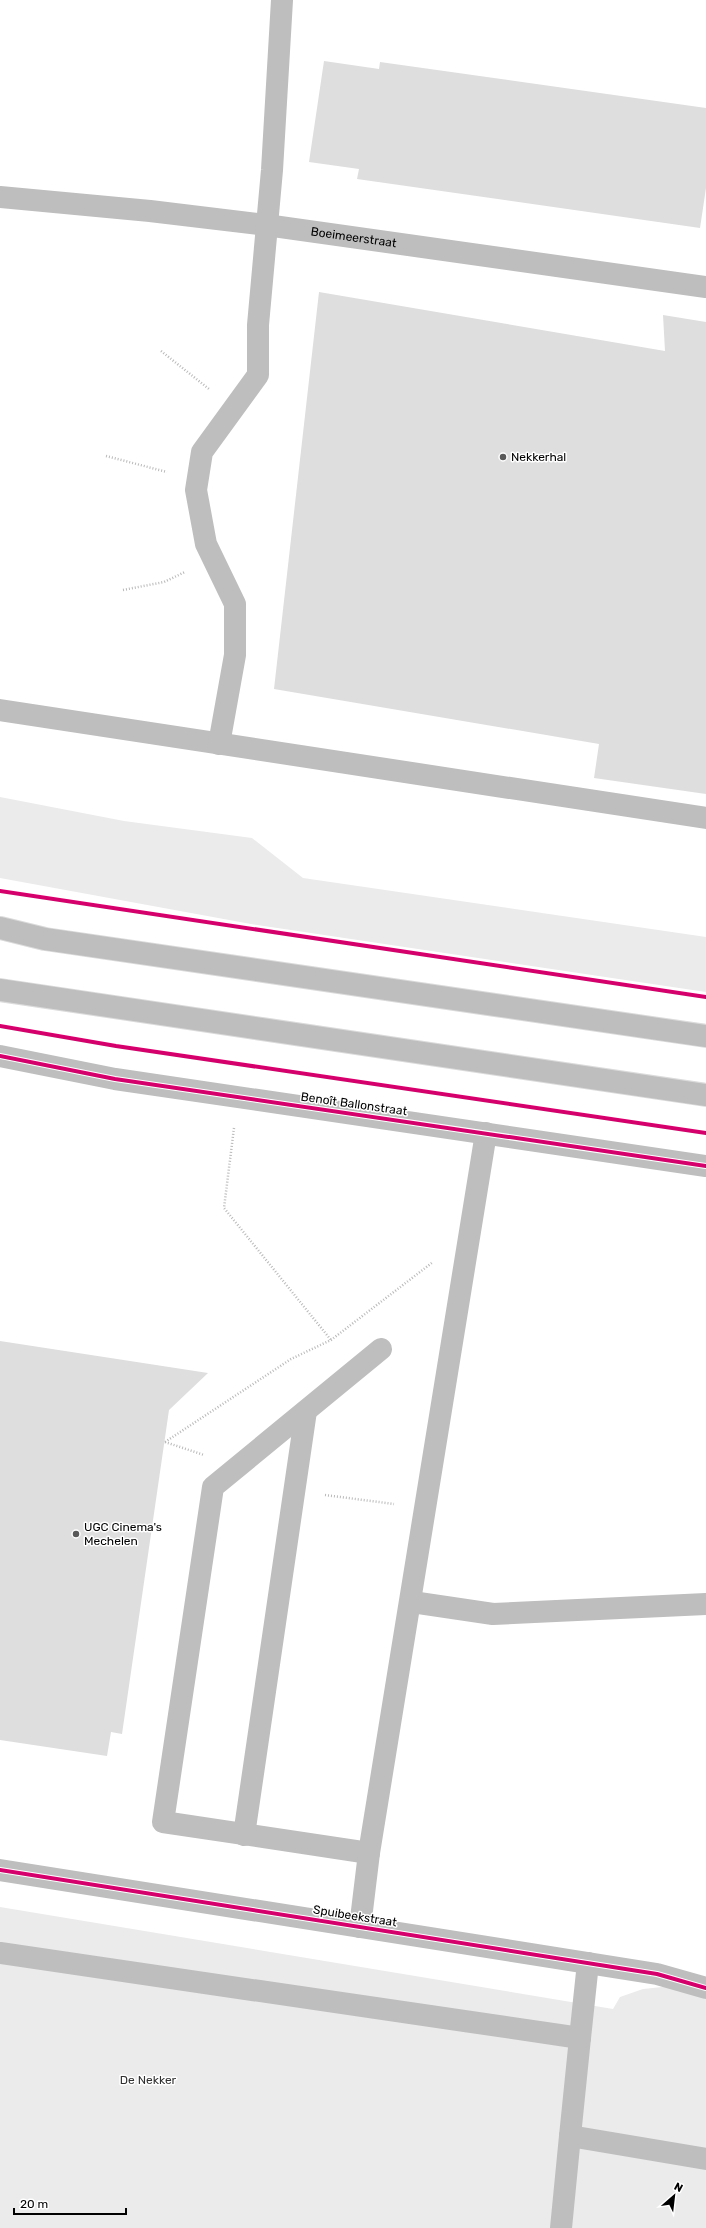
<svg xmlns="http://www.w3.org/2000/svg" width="706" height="2228" font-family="Rubik,sans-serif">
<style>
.green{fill:#ebebeb}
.building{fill:#dedede}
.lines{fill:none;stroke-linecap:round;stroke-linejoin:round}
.major-casing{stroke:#dbdbdb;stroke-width:24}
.path{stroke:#b9b9b9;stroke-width:2.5;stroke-dasharray:1 2;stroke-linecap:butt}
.minor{stroke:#bebebe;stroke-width:22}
.major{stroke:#bebebe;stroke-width:22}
.cycleway-casing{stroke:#fff;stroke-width:6}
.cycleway{stroke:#d6006c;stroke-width:4}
.poi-dot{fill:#595959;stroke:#fff;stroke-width:1.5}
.labels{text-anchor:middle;stroke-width:3;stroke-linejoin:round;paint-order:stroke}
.street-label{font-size:12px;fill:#000;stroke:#fff}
.poi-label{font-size:12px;fill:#000;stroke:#fff;text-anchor:start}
.park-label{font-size:12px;fill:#313131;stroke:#fff}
</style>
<rect width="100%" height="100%" fill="#fff"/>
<g class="green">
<path d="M0,797L124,821L252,838L303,878L706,937V992L251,924L0,878Z"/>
<path d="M0,1907L613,2009L620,1997L643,1989L672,1986L706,1998V2228H0Z"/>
</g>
<g class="building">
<path d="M324,61L379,69L380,62L706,108V188L700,228L357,179L359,169L309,162Z"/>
<path d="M319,292L665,351L663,315L706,322V794L594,778L599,744L274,689Z"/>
<path d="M0,1341L208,1373L169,1410L122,1734L111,1732L107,1756L0,1740Z"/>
</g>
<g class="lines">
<defs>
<g id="major">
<path d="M0,928L45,939L706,1036"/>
<path d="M0,990L706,1095"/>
</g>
</defs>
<use href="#major" class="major-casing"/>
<g class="path">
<path d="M161,351L209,389"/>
<path d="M106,456L167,472"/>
<path d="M123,590L164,582L185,572"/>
<path d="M234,1128L224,1208L331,1340"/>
<path d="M165,1442L291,1359L331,1340L433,1262"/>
<path d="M165,1442L204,1455"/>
<path d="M325,1495L394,1504"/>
</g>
<g class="minor">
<path id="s1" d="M0,197L150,211L266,225L706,287"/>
<path d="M0,710L706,818"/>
<path d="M219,744L235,655V604L206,544L196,490L202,452L258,375V325L272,170L282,0"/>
<path d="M0,1056L115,1079L706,1166"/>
<path d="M412,1602L493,1614L706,1604"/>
<path d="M244,1835L306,1411"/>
<path d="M369,1853L163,1822L213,1487L381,1349"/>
<path d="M0,1870L657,1974L706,1988"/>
<path d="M360,1927L369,1853L486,1133"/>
<path d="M0,1953L580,2038L570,2136"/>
<path d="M580,2038L588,1963"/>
<path d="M561,2228L570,2136L706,2159"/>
</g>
<use href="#major" class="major"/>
<defs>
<g id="cycleway">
<path d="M0,891L706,997"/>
<path d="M0,1026L116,1046L706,1133"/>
<path d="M0,1056L115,1079L706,1166"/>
<path d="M0,1870L657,1974L706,1988"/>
</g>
</defs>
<use href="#cycleway" class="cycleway-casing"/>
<use href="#cycleway" class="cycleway"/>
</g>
<g class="poi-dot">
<circle cx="503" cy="457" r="4"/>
<circle cx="76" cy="1534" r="4"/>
</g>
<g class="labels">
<g class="street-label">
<text dy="4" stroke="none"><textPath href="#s1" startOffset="356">Boeimeerstraat</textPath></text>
<text transform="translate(354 1104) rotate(8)" y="4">Benoît Ballonstraat</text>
<text transform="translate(355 1916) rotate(9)" y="4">Spuibeekstraat</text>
</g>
<g class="poi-label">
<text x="511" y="461">Nekkerhal</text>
<text x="84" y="1531">UGC Cinema's<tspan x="84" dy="14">Mechelen</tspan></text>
</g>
<g class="park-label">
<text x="148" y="2084">De Nekker</text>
</g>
</g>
<g transform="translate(674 2196) rotate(28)" stroke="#ffffff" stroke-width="3" paint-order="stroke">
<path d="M0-3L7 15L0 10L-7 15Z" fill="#000000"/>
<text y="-6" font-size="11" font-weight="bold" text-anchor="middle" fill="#000000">N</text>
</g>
<path d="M14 2208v6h112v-6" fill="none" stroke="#000000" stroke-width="2"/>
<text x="20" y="2208" font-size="12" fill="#000000" stroke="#ffffff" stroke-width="3" paint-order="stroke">20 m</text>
</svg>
